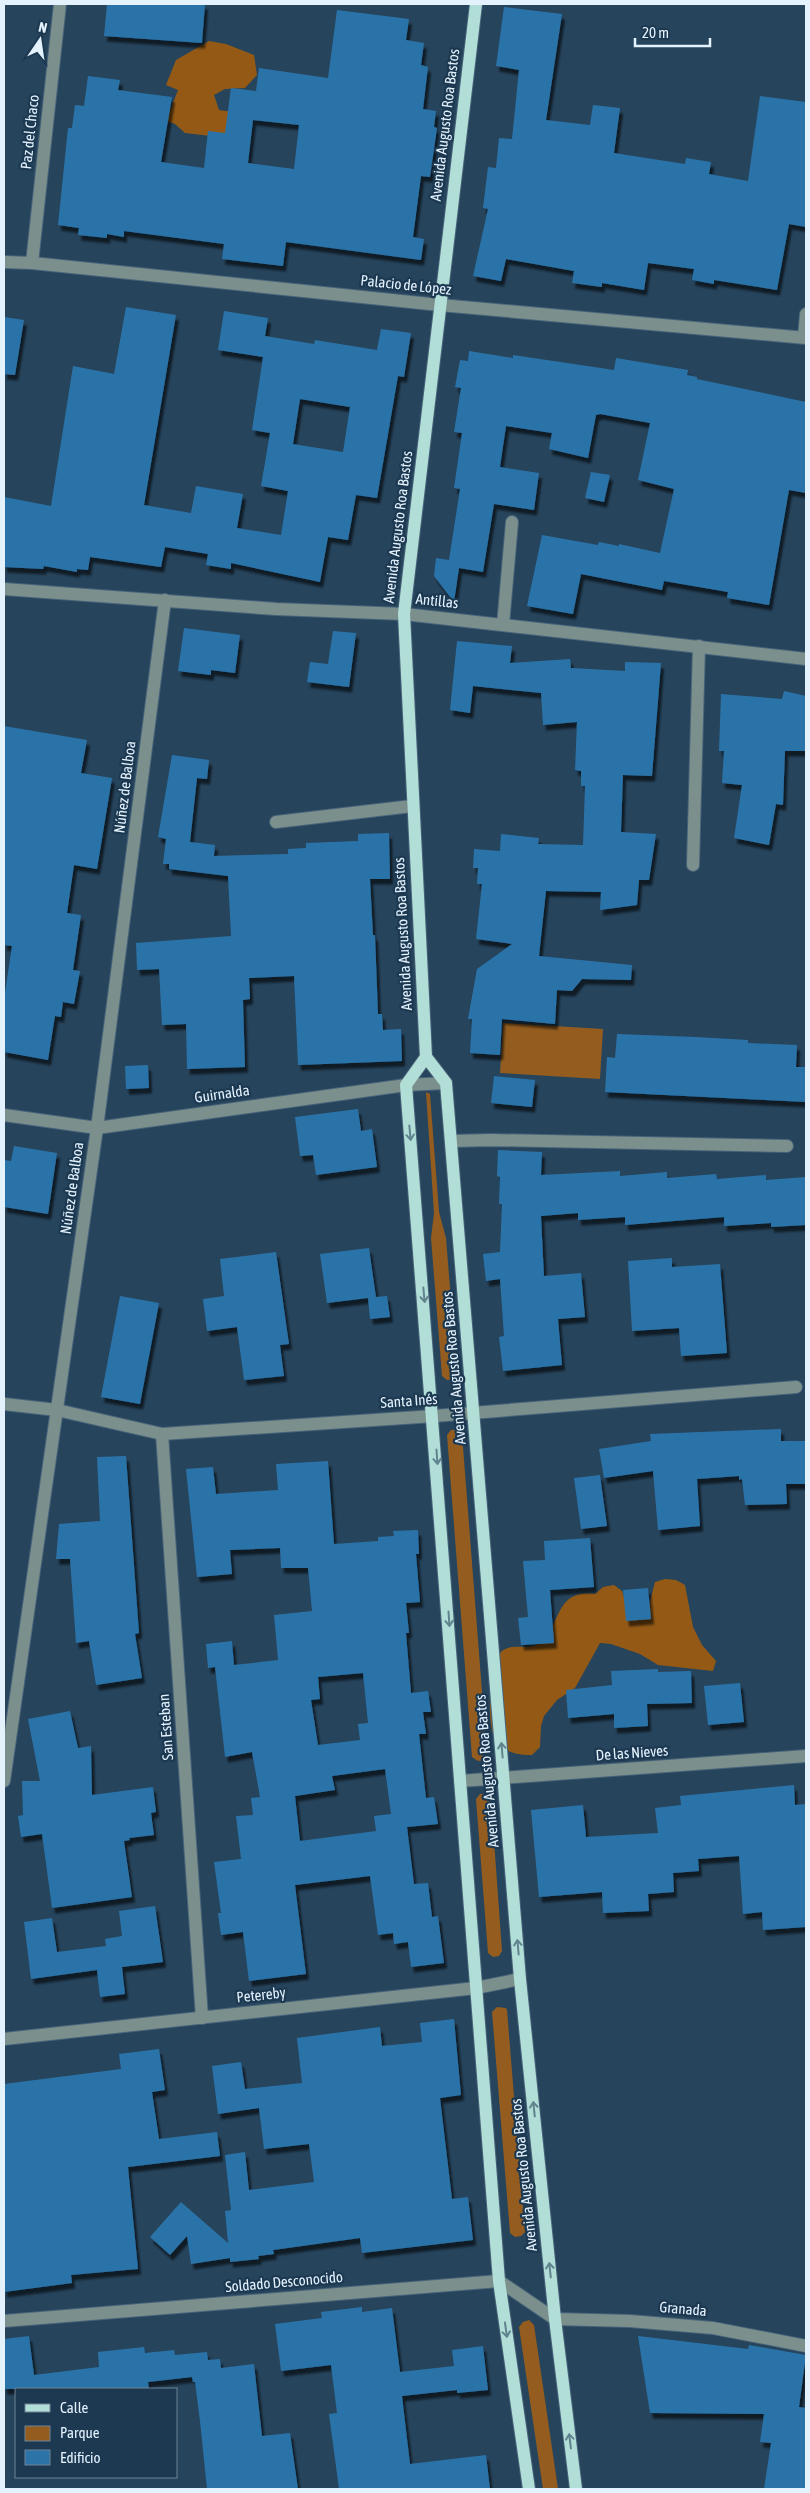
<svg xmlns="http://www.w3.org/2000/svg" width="810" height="2493" font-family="'Asap Condensed',sans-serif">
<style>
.green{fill:#945d1f}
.forest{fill:#945a15}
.building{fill:#2c73a8;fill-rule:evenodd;filter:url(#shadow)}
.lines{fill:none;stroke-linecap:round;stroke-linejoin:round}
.minor-casing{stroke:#486379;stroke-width:14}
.major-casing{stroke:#486379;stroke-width:14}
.minor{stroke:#7b908d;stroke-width:12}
.major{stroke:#b2ded8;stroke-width:12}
.oneway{stroke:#60838e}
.labels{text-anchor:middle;stroke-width:4.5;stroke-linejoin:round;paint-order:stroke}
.street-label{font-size:15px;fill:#e4f2fe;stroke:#1c3951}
</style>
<defs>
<filter id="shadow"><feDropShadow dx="3" dy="5.5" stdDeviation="1" flood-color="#0009"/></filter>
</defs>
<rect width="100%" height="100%" fill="#26445c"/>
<g class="green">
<path d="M503,1023L603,1029L600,1079L500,1073Z"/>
<path d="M426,1092L430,1094L439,1212L446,1238L457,1375L454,1379L447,1380L442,1376L431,1238L434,1213Z"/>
<path d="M451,1430H457L462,1434L487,1756L483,1760L478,1761L472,1757L447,1435Z"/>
<path d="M480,1794H485L491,1799L502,1951L499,1956L493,1957L488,1953L476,1799Z"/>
<path d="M497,2007L506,2008L507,2010L525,2232L521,2236L515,2237L510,2233L492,2012Z"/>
<path d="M529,2320L534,2325L558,2489H543L519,2327L523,2322Z"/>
</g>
<g class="forest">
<path d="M209,41L226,44L254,55L257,75L245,88L225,89L214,95L219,110L234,112L239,130L220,137L185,133L175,124L166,121L178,90L166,85L176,60Z"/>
<path d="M665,1579L676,1580L685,1585L693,1627L702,1645L716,1661L713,1671L658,1665L640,1654L611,1644L600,1643L575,1688L557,1700L544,1716L541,1726L540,1747L532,1755C518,1755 500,1752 494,1736C487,1722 489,1666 499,1654C510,1640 529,1653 541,1642C562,1623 555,1589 595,1594L603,1587L614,1585L622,1591L625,1601L647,1613L655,1582Z"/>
</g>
<g class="building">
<path d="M107,4H205L202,43L104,36Z"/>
<path d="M504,7L562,14L546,120L590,125L593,105L620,108L614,153L685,164L686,158L711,162L709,174L748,181L760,96L806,102V227L789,224L777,290L714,280V284L692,280L694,269L648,263L644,290L602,283V287L572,283L574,271L506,259L501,281L473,276L488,209L483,208L488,167L496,168L499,138L512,139L519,70L496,66Z"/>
<path d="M337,10L409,19L406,40L424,43L421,65L428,67L423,109L436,111L434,127L437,128L430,177L421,176L413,237L424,239L421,260L286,242L283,266L222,259L224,244L124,231V237L107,234V238L78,235L79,228L58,225L68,128H72L75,105L84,106L88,76L120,80L118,90L172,97L161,162L204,168L208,131L225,133L231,88L256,91L259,68L328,78ZM253,120L299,125L294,169L248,163Z"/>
<path d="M126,307L176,315L144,505L191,513L196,486L243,494L237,528L281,535L288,491L261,486L270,433L252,430L263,357L218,350L224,311L268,318L265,336L314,344L315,340L377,350L381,329L411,333L404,377L398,376L377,498L356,495L348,540L328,537L320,582L231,563V569L206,565L208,554L165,547L161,567L90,557L88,570L77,569V572L44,566L43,569L4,567V497L51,506L73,366L114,374ZM300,399L350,407L343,452L293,444Z"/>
<path d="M4,317L24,320L15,375L4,374Z"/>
<path d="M469,351L513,358V355L614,370L616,358L688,370L687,375L697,377V379L806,402V493L789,490L769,605L727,598L728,592L664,581L662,590L581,574L573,614L527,606L542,535L598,545L599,542L619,546V544L660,553L674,489L638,480L650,423L600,414L596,415L588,458L549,449L552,433L506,426L500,467L539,473L534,510L494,504L483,572L459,568L454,602L434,576L436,558L449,560L460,489L454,488L462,433L454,432L461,388L455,387L460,360L468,361Z"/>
<path d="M591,472L610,475L604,502L585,498Z"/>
<path d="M184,628L240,635L235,673L211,670V675L178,671Z"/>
<path d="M333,631L356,633L349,687L307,682L310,662L328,664Z"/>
<path d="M457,641L512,646L510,663L570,659L571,668L625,671V662L661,663L652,776L623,775L621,832L656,834L649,880H639L637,905L600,910L601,892L546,891L539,956L632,965L631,980L582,979L572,991L557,990L555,1024L502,1019L500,1055L470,1053L472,1019H468L477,969L512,944L476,939L482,884H477L478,868H473L474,849L500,851L501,834L539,838L538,844L583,845L585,786H581V771L575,770L577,722L543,725L541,693L473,686L470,713L450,710Z"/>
<path d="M784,691L806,696V751H785L783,805L776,804L769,845L734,838L742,785L722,783L724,751H719L721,694L782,699Z"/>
<path d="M4,726L87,740L81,773L112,778L97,869L74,865L67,913L81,915L73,970L80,971L74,1004L63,1002L61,1017L55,1016L48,1060L4,1052V999L12,946L4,945Z"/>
<path d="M172,755L209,760L207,779L197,778L190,842L215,845L214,856L288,854V849L306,848V843L358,841V834L389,833L390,879H370L373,935H375L378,1014H382L383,1030L401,1029L402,1061L298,1065L294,976L249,978L250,999L243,1000L245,1067L187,1069L186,1024L162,1025L159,969L137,970L136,943L231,936L228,876L169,869V864H163L166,839L158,837Z"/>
<path d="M617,1034L696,1037L748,1040V1043L797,1045L796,1067H806V1102L605,1092L607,1057L615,1058Z"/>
<path d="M148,1065L149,1088L126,1089L125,1066Z"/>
<path d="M494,1076L535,1080L532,1107L491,1103Z"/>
<path d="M358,1109L361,1131L372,1129L377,1167L316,1175L313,1155L300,1156L295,1117Z"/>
<path d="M14,1146L57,1153L48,1214L4,1207V1160L11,1161Z"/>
<path d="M498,1150L542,1152L541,1175L620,1171V1176L667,1172V1178L716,1174L717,1179L766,1175V1180L806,1177V1225L771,1227V1223L724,1226V1217L625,1225V1217L578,1220V1213L541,1216L544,1276L581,1273L585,1317L558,1319L562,1365L503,1371L499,1337L504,1336L500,1279L486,1281L483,1254L500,1252L502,1204H499L500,1177L497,1176Z"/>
<path d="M369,1248L376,1297L387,1296L390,1317L370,1319L368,1298L327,1303L320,1254Z"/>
<path d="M276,1252L289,1344L280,1345L284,1376L244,1380L237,1327L207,1331L203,1299L224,1296L220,1259Z"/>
<path d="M672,1258V1267L720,1264L727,1353L681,1356L679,1328L632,1331L628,1261Z"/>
<path d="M120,1296L159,1303L140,1404L101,1397Z"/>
<path d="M781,1429V1441H806V1484H786L787,1504L745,1505L742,1479L739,1480V1476L697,1479L700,1526L658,1530L653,1471L604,1478L599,1449L651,1441L650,1434Z"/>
<path d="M126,1456L139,1633L135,1634L142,1678L96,1685L89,1641L76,1643L70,1559H56L59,1524L100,1521L97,1457Z"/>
<path d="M328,1461L334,1544L378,1541V1537L394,1536L393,1531L418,1530L419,1554H416L420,1602L406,1603L409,1633H406L411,1693L428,1691L431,1712H423L426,1734H419L426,1798L434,1797L438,1824L407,1827L414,1884L428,1883L432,1917L438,1916L444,1963L411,1967L408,1942L394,1944L393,1933L378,1935L370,1876L295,1885L306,1974L249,1981L243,1932L221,1935L218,1913H221L214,1862L241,1859L236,1816L253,1815L251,1798L260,1797L252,1752L225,1757L215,1667L208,1668L206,1644L232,1641L234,1665L278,1660L274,1615L312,1611L308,1568H281L280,1548L230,1550L232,1574L197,1577L186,1469L213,1467L216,1494L278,1490L276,1464ZM363,1673L368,1723L358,1724L360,1740L318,1745L311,1700L320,1699L318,1677ZM385,1769L391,1814L374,1816L376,1831L300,1841L295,1796L335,1790L332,1776Z"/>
<path d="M600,1475L607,1526L581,1529L574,1478Z"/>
<path d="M590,1538L594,1587L550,1590L554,1643L521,1645L518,1618L528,1617L523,1561L545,1560L544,1541Z"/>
<path d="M648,1588L651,1619L626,1621L623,1590Z"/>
<path d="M658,1669V1672L691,1671L692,1703L647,1704L648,1726L614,1728V1714L568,1718L566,1690L612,1685L611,1671Z"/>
<path d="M740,1683L744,1722L708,1725L704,1686Z"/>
<path d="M70,1711L78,1748L91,1746L92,1795L153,1787L156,1812L151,1813L154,1835L129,1838L130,1840L124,1841L132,1897L52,1908L42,1834L21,1837L18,1816L23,1815L22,1781H40L28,1719Z"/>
<path d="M794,1785L795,1805L806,1804V1927L763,1930L762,1912L743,1914L739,1856L698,1859L699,1871L673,1873L674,1892L648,1894L649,1911L603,1913L602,1892L539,1897L531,1810L583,1805L586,1837L658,1833L655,1808L681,1805L680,1796Z"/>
<path d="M155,1906L163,1962L122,1967L125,1994L100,1997L97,1970L31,1979L24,1922L52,1918L57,1952L106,1946L105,1939L122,1936L119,1911Z"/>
<path d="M454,2019L461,2095L440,2098L452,2199L468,2197L473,2240L362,2253L360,2238L273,2250L274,2254L258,2256L259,2259L230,2262V2258L191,2264L187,2236L170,2255L150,2237L181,2202L228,2243L225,2211L231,2210L225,2155L245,2152L249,2190L314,2182L309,2144L264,2149L259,2108L218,2114L212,2066L241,2062L245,2089L302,2083L297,2038L380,2027L382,2046L422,2042L420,2023Z"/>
<path d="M159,2049L165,2090L152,2092L159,2139L217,2132L220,2156L128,2167L138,2269L71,2275L72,2283L4,2292V2084L121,2069L119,2054Z"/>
<path d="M362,2307V2312L392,2308L400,2372L454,2366L452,2350L483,2346L488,2390L457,2393V2390L402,2396L410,2464L486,2455L490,2489H339L329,2414L337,2413L331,2365L281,2371L275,2324L322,2318L321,2312Z"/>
<path d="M29,2336L34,2375L99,2367L98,2352L144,2347L145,2353L174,2350L175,2355L207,2352L208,2360L220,2359L221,2368L254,2364L262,2436L290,2433L298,2489H207L200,2421L195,2382H193L192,2377L148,2382L149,2389H4V2339Z"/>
<path d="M638,2336L748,2349L749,2345L806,2355L799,2407L806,2408V2489H764L771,2443L760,2442L764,2414L650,2413Z"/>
</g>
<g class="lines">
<defs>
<g id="minor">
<path d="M4,262L32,263L440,305L806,338"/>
<path d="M32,263L60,4"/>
<path d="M804,337L806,314"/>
<path d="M4,589L276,609L404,614L806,659"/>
<path d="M503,625L512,522"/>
<path d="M276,822L412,806"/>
<path d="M693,865L699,646"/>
<path d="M4,1115L97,1128L406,1085L446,1083"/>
<path d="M451,1141L491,1140L787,1146"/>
<path d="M4,1404L57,1410L162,1434L434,1416L796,1387"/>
<path d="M162,1434L202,2018"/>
<path d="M4,1781L97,1128L165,600"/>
<path d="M460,1781L806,1756"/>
<path d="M4,2039L476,1988L520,1979"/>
<path d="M4,2321L499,2281L555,2319L630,2321L713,2328L806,2346"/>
</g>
<g id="major">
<path d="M476,4L404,614L426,1057L446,1083L520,1979L555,2319L576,2489"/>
<path d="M426,1057L406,1085L499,2281L529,2489"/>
</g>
</defs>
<use href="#minor" class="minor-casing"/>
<use href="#major" class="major-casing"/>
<use href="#minor" class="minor"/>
<use href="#major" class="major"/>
</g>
<defs><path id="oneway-shaft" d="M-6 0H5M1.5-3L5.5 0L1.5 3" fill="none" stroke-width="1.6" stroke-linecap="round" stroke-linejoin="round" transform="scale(1.25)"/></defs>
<g class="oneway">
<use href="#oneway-shaft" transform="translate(410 1133) rotate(85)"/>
<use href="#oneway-shaft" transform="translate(424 1295) rotate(85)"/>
<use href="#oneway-shaft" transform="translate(437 1457) rotate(86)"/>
<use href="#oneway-shaft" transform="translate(449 1619) rotate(86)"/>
<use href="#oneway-shaft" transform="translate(502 1750) rotate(-95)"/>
<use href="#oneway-shaft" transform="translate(518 1947) rotate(-95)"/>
<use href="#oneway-shaft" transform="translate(534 2109) rotate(-96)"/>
<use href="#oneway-shaft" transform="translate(550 2270) rotate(-96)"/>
<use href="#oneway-shaft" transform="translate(506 2330) rotate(82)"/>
<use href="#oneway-shaft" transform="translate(570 2441) rotate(-97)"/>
</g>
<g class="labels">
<g class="street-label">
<text transform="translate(445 125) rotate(-83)" y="5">Avenida Augusto Roa Bastos</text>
<text transform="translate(30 132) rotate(-84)" y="5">Paz del Chaco</text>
<text transform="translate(406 285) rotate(6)" y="5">Palacio de López</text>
<text transform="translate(398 527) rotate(-83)" y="5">Avenida Augusto Roa Bastos</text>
<text transform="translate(437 601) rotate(6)" y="5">Antillas</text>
<text transform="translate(125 787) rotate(-83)" y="5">Núñez de Balboa</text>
<text transform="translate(403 934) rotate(-93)" y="5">Avenida Augusto Roa Bastos</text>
<text transform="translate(222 1094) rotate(-8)" y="5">Guirnalda</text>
<text transform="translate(72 1188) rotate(-82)" y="5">Núñez de Balboa</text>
<text transform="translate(454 1368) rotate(-95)" y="5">Avenida Augusto Roa Bastos</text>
<text transform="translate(409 1401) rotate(-4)" y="5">Santa Inés</text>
<text transform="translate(166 1727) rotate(-94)" y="5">San Esteban</text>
<text transform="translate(632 1753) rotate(-4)" y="5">De las Nieves</text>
<text transform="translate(487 1771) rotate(-95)" y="5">Avenida Augusto Roa Bastos</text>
<text transform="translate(261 1995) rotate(-6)" y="5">Petereby</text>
<text transform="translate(524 2175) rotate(-96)" y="5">Avenida Augusto Roa Bastos</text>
<text transform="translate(284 2282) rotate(-5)" y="5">Soldado Desconocido</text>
<text transform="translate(683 2309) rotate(5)" y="5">Granada</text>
</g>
</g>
<rect width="810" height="2493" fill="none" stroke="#e4f2fe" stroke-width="10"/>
<rect x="15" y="2388" width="162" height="90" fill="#1c3951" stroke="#6c8396"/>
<rect x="25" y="2404" width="25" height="8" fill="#b2ded8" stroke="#6c8396"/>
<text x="60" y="2413" font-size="15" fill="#e4f2fe">Calle</text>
<rect x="25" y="2426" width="25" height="15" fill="#945d1f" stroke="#6c8396"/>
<text x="60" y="2438" font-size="15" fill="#e4f2fe">Parque</text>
<rect x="25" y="2450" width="25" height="15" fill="#2c73a8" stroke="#6c8396"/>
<text x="60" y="2463" font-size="15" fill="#e4f2fe">Edificio</text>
<g transform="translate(40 40) rotate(13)" stroke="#1c3951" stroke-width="4" paint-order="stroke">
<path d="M0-4L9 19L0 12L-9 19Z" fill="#e4f2fe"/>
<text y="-8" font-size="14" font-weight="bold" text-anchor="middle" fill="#e4f2fe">N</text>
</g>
<path d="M635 38v8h75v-8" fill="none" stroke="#e4f2fe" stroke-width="2.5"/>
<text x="642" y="38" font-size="15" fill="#e4f2fe" stroke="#1c3951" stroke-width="4" paint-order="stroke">20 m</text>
</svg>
